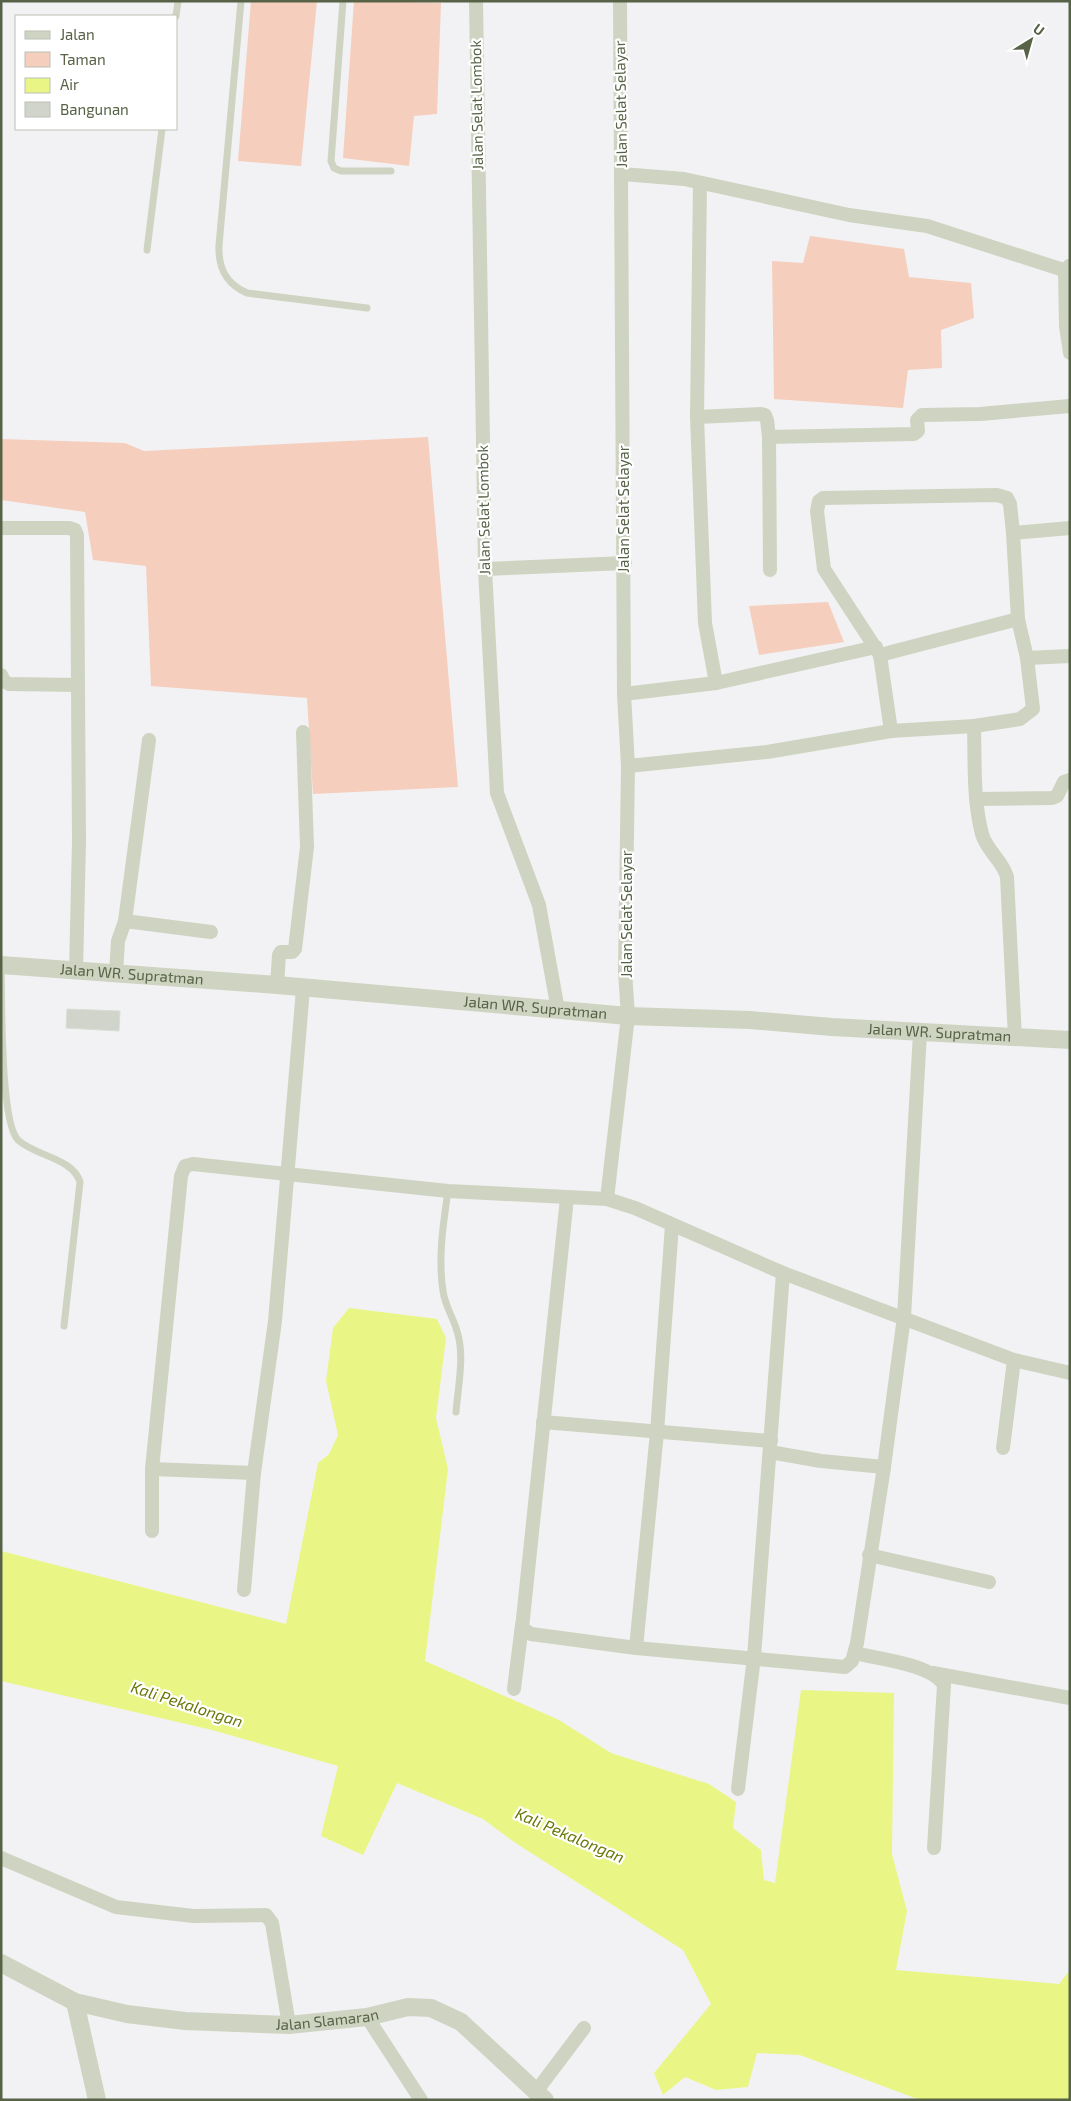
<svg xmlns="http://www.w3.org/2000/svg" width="1071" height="2101" font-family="'Exo 2',sans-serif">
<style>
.green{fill:#f5cebd}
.water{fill:#e9f686}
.building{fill:#d0d4cb;stroke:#d8ded5}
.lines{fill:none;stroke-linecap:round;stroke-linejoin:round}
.service{stroke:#ced4c1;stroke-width:7}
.minor{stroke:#ced4c1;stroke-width:14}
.tertiary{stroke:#ced4c1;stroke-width:18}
.labels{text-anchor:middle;stroke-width:4.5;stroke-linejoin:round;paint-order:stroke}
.street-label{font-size:15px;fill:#576247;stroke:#fff}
.water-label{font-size:16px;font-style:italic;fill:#6a7807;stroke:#fff}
</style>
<rect width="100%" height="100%" fill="#f2f2f4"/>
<g class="green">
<path d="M251,1H317L301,166L238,161Z"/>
<path d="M354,1L441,3L437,114L414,116L409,166L343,158Z"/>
<path d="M810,236L904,249L909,277L971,283L974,318L941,330L942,368L908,370L903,408L774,399L772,261L803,263Z"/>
<path d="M428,437L458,787L313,794L307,698L151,686L146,566L93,560L85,512L1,500V439L125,443L144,451Z"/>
<path d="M828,602L844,642L759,655L749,606Z"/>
</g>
<path class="water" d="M349,1308L437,1319L446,1338L436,1418L448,1469L425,1661L559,1720L611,1753L709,1784L736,1802L733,1828L761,1850L764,1880L775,1883L801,1690L894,1693L892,1854L907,1911L896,1970L1059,1984L1070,1970V2100H920L800,2055L757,2053L748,2087L716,2090L685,2077L663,2095L654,2073L711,2004L683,1950L514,1842L483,1819L397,1783L363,1855L321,1836L338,1766L212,1730L1,1681V1551L286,1624L318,1463L329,1454L338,1435L326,1381L333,1328Z"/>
<path class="building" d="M67,1009L120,1011L119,1031L66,1028Z"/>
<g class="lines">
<g class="service">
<path d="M241,1L219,245C218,268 226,284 247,293L367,308"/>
<path d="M343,1L331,161L334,168L341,171H391"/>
<path d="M176,16L178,1"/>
<path d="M147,250L162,129"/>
<path d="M1,966C2,996 0,1122 18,1140C35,1156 73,1158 80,1182L64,1326"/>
<path d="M448,1191C443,1225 438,1258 443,1291C445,1306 453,1317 457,1331C465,1356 458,1386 456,1412"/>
</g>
<g class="minor">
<path d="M476,1L485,569L497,793L539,905L558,1010"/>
<path d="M622,174L684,179L849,215L927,226L1070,272"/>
<path d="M700,183L697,417L705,623L716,683"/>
<path d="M1069,266L1065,271L1066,326L1070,353"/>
<path d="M697,417L761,414L765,415L767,420L769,437L914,434L918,431L917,420L922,415L980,414L1070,406"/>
<path d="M769,437L770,570"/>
<path d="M1,528H69L75,530L77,535L79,841L76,971"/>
<path d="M1013,533L1070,528"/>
<path d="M485,569L625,563"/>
<path d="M880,655L891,731"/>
<path d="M1027,658L1070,656"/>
<path d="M1,675L4,681L9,684L78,685"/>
<path d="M624,694L716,683L876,647"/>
<path d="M974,726C975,762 973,800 982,834C986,850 1003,861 1007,877L1015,1038"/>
<path d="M628,766L767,752L891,731L974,726L1020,719L1033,709L1027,658L1018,619L1013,533L1010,504L1007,498L997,495L823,498L819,501L817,511L824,569L880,655L1018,619"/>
<path d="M976,799L1052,798L1057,796L1064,782L1070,780"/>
<path d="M125,921L211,932"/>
<path d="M116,974L118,941L125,921L149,740"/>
<path d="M277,985L279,955L281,952H292L295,949L307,847L303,732"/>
<path d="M567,1198L522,1628L531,1634L636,1648L845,1667L852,1661L857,1643L884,1467L904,1317L920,1033"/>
<path d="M607,1199L628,1016L625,971L628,766L624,694L620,1"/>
<path d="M543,1422L771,1441"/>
<path d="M1003,1448L1014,1360"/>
<path d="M770,1452L821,1461L884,1467"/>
<path d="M152,1469L254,1473"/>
<path d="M152,1531V1469L181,1176L185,1166L193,1164L448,1191L607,1199L635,1208L783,1273L1014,1360L1070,1373"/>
<path d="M869,1555L989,1582"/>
<path d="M244,1590L254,1473L275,1321L303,989"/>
<path d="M636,1648L657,1432L672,1225"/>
<path d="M855,1653C878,1659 932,1664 944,1685L934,1848"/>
<path d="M933,1673L1070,1698"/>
<path d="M514,1689L522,1625"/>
<path d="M738,1789L754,1657L783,1273"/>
<path d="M1,1858L116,1907L193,1916L266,1915L272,1923L289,2025"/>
<path d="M367,2017L421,2100"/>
<path d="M535,2093L584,2028"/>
</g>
<g class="tertiary">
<path id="s1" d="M1,965L277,985L628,1016L750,1020L832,1027L1070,1040"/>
<path id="s2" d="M1,1963L75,2002L127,2014L185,2021L289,2025L367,2017L408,2007L431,2008L461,2022L545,2100"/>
<path d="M75,2002L97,2100"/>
</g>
</g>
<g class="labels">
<g class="street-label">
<text transform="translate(621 104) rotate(-91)" y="5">Jalan Selat Selayar</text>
<text transform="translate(477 105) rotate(-91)" y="5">Jalan Selat Lombok</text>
<text transform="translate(624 509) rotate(-90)" y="5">Jalan Selat Selayar</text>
<text transform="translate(484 510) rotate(-91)" y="5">Jalan Selat Lombok</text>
<text transform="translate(627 914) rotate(-90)" y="5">Jalan Selat Selayar</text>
<text dy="5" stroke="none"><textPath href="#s1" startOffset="131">Jalan WR. Supratman</textPath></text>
<text dy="5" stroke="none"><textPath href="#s1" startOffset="536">Jalan WR. Supratman</textPath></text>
<text dy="5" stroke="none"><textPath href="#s1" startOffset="941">Jalan WR. Supratman</textPath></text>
<text dy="5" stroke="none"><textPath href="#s2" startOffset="338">Jalan Slamaran</textPath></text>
</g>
<g class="water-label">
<text transform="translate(187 1704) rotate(18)" y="6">Kali Pekalongan</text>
<text transform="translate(570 1835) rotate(23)" y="6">Kali Pekalongan</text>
</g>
</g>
<rect width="1071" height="2101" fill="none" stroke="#576247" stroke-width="5"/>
<rect x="15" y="15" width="162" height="115" fill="#ffffff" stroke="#bcc0b5"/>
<rect x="25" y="31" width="25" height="8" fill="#ced4c1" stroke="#bcc0b5"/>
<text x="60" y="40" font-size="15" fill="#576247">Jalan</text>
<rect x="25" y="52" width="25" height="15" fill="#f5cebd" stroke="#bcc0b5"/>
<text x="60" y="65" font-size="15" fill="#576247">Taman</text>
<rect x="25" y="78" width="25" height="15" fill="#e9f686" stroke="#bcc0b5"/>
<text x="60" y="90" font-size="15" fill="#576247">Air</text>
<rect x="25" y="102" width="25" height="15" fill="#d0d4cb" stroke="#bcc0b5"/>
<text x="60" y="115" font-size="15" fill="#576247">Bangunan</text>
<g transform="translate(1031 40) rotate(37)" stroke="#ffffff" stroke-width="4" paint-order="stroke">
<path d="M0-4L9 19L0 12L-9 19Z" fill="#576247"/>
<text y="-8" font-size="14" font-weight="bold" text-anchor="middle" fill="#576247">U</text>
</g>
</svg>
